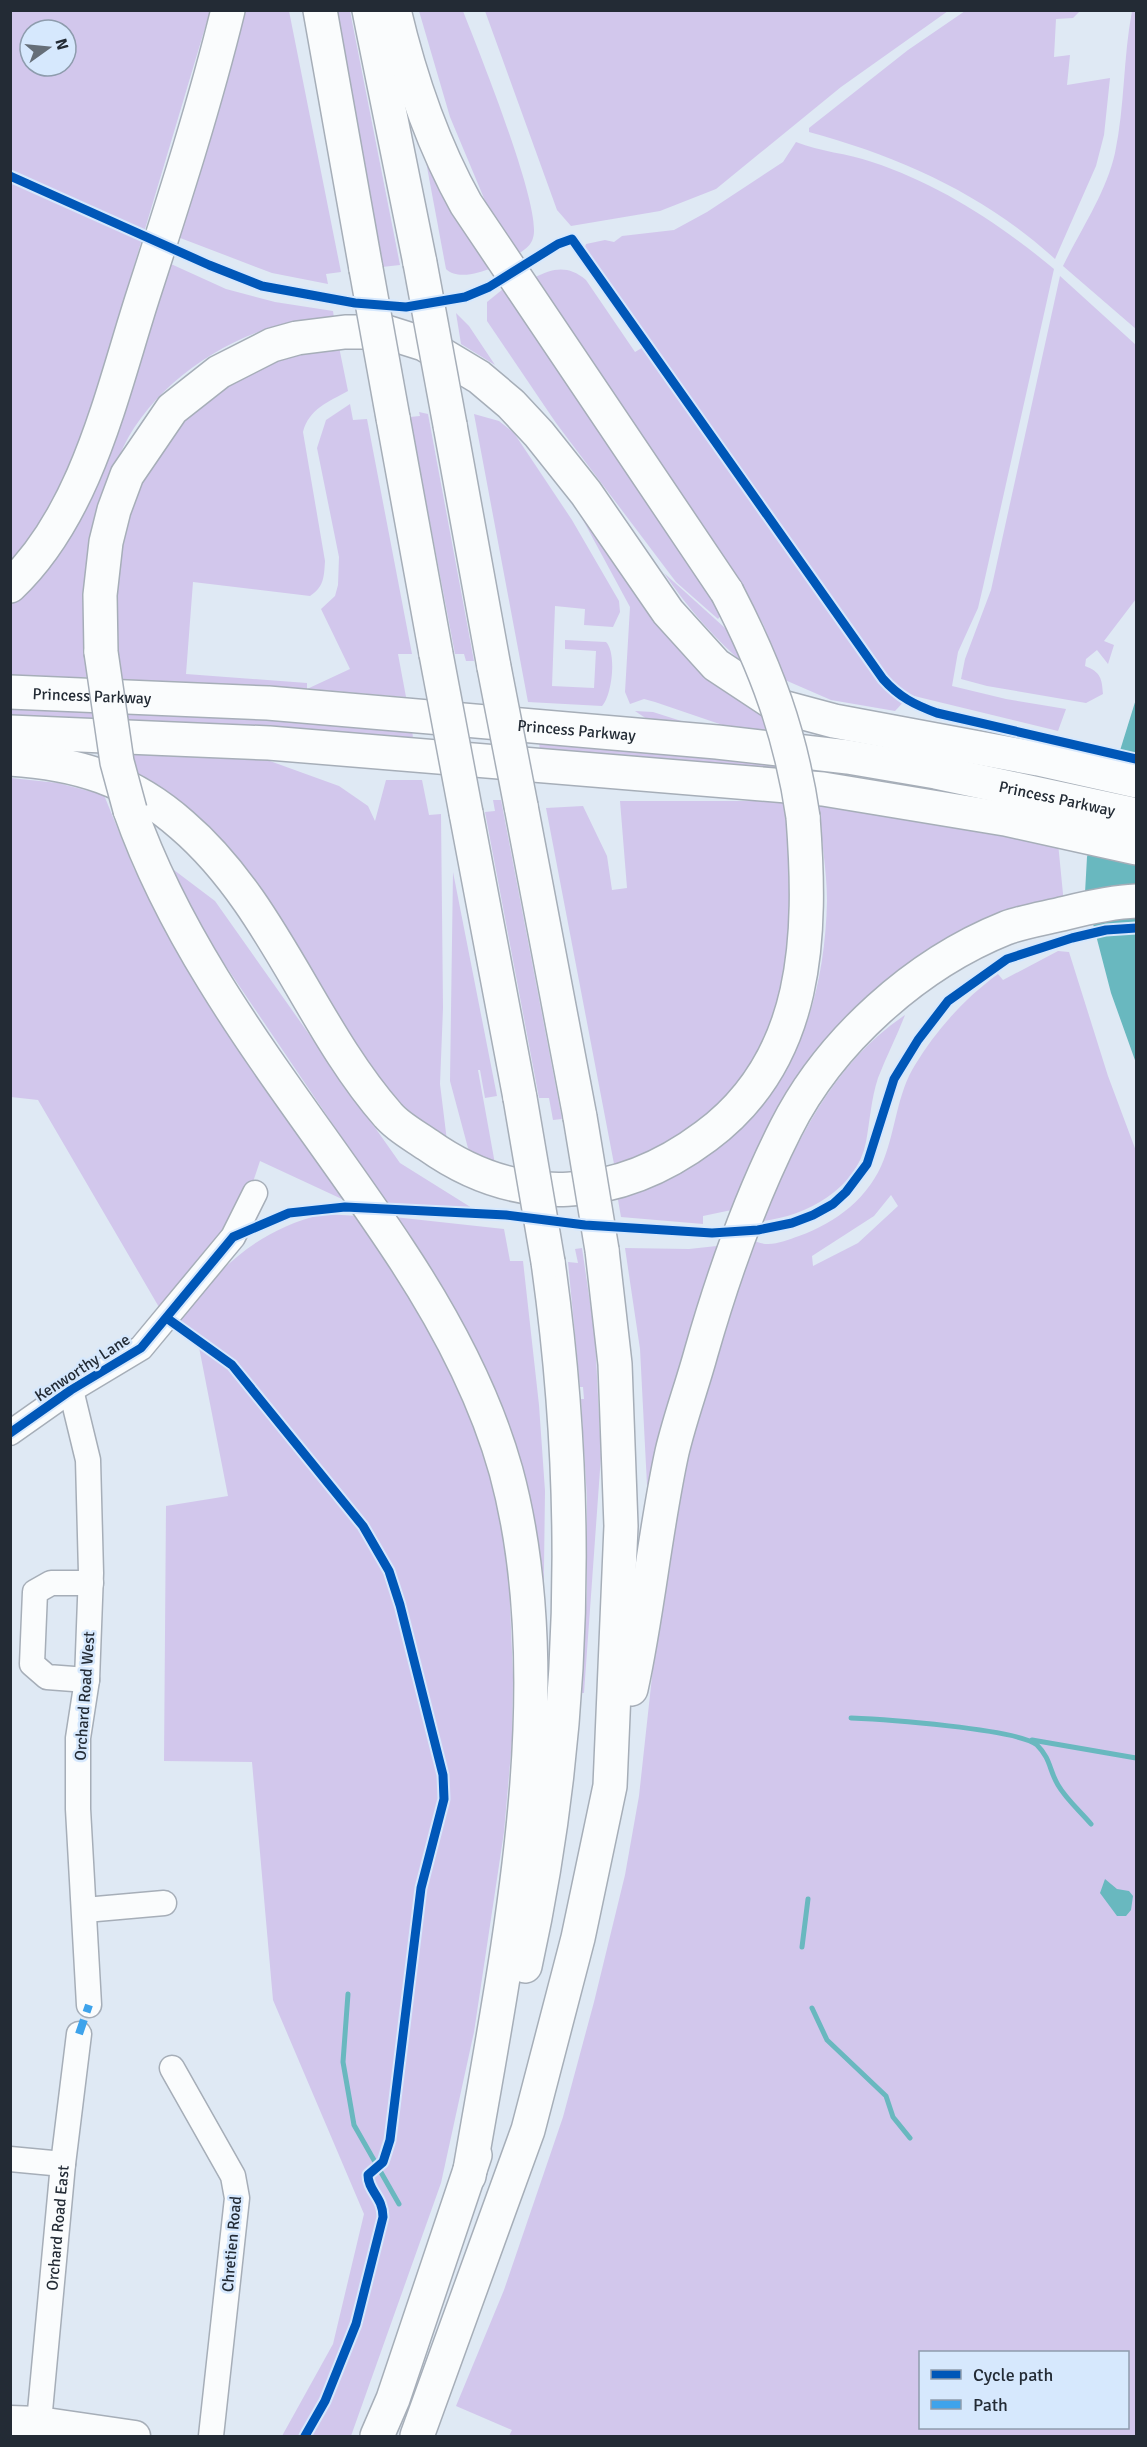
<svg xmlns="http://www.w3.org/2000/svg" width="1147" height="2447" font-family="Signika,sans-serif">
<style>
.green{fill:#d2c7ec;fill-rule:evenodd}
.water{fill:#69b8bf}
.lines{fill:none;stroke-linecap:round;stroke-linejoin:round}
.stream{stroke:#69b8bf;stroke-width:5}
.minor-casing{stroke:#a6aeb8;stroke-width:27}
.major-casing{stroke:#a6aeb8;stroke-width:33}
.highway-casing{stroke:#a6aeb8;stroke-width:36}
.minor{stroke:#fafcfd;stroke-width:24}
.major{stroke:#fafcfd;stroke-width:30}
.highway{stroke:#fafcfd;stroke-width:33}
.highway-bridge-casing{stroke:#a6aeb8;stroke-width:36;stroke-linecap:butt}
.highway-bridge{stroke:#fafcfd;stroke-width:33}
.quiet{stroke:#3ea3eb;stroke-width:8;stroke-dasharray:15 8;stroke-linecap:butt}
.cycleway-casing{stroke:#d6e8fd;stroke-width:13}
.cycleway{stroke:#0057b8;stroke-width:9}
.labels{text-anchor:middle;stroke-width:5;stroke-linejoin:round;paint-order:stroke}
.street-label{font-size:16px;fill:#232b35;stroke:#d6e8fd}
</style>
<rect width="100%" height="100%" fill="#dfe9f4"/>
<g class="green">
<path d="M11,11H210L66,494L11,564ZM30,30H66V66H30Z"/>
<path d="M239,11H289L341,272L326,274L328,284L272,273L175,236Z"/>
<path d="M334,11H350L400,265L382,267Z"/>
<path d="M419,11H463C477,47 543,209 533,238C531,246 524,250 518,254L491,215L450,117Z"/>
<path d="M485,11V10L948,11L841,87L716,189L660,211L571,226L557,210Z"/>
<path d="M965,11H1080L1073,18L1056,19L1054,57L1070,55L1067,85L1110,78L1104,135L1096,166L1055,259C985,195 901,157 809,132V128L908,50Z"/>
<path d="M1132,11H1136V329L1063,266C1081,229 1106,193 1115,153C1125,106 1123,58 1132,11Z"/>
<path d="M796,142C820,152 847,153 872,162C939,184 1000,224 1054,269L983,587L978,608L958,652L952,686L1006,699L1066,709L1058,731L910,695L895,711L831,700L785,680L763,624L733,573L534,278C553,268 568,265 586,280L635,352L650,343L585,247L586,244L605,240L614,242L622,236L674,230L707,212L783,162Z"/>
<path d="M424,151L492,268C479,273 457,280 446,269Z"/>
<path d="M171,264L226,289L275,302L333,311L334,318C251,316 150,379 119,457C112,474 112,497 108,515C101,560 93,605 85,650L87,677H11L10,606L37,582L54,557L136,366Z"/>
<path d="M1060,276L1136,345V599L1104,641L1114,645L1108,664L1097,650L1086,659L1085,666C1101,672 1102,679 1103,694L1086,703L987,686L961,679L965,659L991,590Z"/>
<path d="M503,289L699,570L724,612L718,619L676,582L556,423L487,321V302Z"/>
<path d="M456,313L469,326L495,365L461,344Z"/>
<path d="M338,342L348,391C328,402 309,409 303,432L325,561C324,577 324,587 310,596L193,582L186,674L307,683V689L350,669L321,609L335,596L338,585L339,557L317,448L326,420L350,404L353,420L367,419L412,654H398L406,697L307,689L115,679V577L131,498L164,435L240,369Z"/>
<path d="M419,412L428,414L474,661H466L464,654H455L410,417L420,416Z"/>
<path d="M474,414L499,421L514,433L572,520L619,601L620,612L613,627L584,625L585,609L555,606L552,686L594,688L596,651L565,649V640L606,642C617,653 612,696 602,706L528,702Z"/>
<path d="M576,507L762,703L772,736L743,732L655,702L644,699L630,704L625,692L630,607Z"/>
<path d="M664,573L735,637L748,667C715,640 688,608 664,573Z"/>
<path d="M11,707H94L95,719L33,717L11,722Z"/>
<path d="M122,710L412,730L413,738L317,730L124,720Z"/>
<path d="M635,711L653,712L700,727L650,721Z"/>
<path d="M539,742L781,765L783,775L540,751Z"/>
<path d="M129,747L256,756L339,786L368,806L375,821L386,780H422L429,815L441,814L443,1008L440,1084L447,1141L444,1142L396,1099L137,782Z"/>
<path d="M11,778L58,783L104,795L134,869L212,1005L344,1200L260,1161L238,1227L163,1314L38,1100L11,1097Z"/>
<path d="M493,800H501L562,1119L553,1120L549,1098H539L485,812L495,811Z"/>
<path d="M620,801H787L794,953L760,1062L694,1131L615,1169L546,808L583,806L607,856L612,890L627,888Z"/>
<path d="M818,806L925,815L1058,843L1064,904L902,984L741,1208L703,1216V1224L621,1217L617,1194C761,1160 824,1043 827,901C827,870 821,837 818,806Z"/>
<path d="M170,867L215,901L400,1163L472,1208L386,1203L192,916Z"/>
<path d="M453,872L497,1096L485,1098L480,1070H478L495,1164L472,1154L468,1148L450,1081Z"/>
<path d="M1058,951L1069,952L1108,1076L1136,1151V2436H509L512,2430L456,2406L504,2290L563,2117L594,2002L625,1875L639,1796L656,1640L677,1494L724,1323L755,1241C769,1248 785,1241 799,1236C836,1223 870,1197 884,1159C896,1128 897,1094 915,1065C936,1030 965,998 998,974L1003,980ZM891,1195L898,1206L858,1243L813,1266L812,1256L874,1216ZM920,2352H1128V2428H920Z"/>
<path d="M905,1015C897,1036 886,1057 878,1078C871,1099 870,1121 866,1142C857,1189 806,1216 763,1221C796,1143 832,1064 905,1015Z"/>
<path d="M324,1214L359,1216L421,1315L470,1413L496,1493L508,1556L513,1677L512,1741L504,1832L474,2032L441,2183L351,2436H282L333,2344L364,2214L273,2000L252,1762L164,1761L166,1506L228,1496L197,1337L175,1321C220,1269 255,1230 324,1214Z"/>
<path d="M394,1217L504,1229L510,1261H523L539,1405L545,1491L543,1644L536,1572Z"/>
<path d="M726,1245L652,1490L647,1485L640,1349L625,1248L689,1249Z"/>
<path d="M582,1248L595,1337L601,1456L584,1693H581L587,1592V1499L581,1399H584L583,1387H580L568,1262L578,1263L575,1249Z"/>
</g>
<g class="water">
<path d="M1136,699V883L1133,898L1136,919V1063L1111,993L1085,893L1087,857Z"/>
<path d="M1105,1879L1117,1889L1129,1891L1133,1896L1131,1910L1126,1916H1117L1100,1893Z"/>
</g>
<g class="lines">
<g class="stream">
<path d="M851,1718C881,1719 1019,1729 1037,1745C1051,1759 1049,1770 1058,1785C1066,1799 1080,1811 1091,1824"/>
<path d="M1032,1740L1136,1758"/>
<path d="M802,1947L808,1899"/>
<path d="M348,1994L343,2062L354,2125L399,2204"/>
<path d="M812,2008L827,2040L886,2096L893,2117L910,2138"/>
</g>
<defs>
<g id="minor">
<path d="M71,1390L88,1460L91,1573L87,1680L78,1738V1809L89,2005"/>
<path d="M10,1433L71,1390L141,1348L233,1237L255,1193"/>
<path d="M87,1680L47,1677L32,1664L35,1592L51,1583H91"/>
<path d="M85,1910L164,1903"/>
<path d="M172,2068L233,2176L237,2198L211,2436"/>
<path d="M10,2159L63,2164"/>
<path id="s1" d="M39,2422L63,2164L79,2034"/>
</g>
<path id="major" d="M10,2421L39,2422L135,2436"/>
<g id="highway">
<path d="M320,10L366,269"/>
<path d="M369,10L420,263"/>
<path d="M394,10C410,78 432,143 466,204L727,592"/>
<path d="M393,418L436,654"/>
<path d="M450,425L494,667"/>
<path d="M10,586C86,514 111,396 142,299C173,203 204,108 228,10"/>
<path d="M101,652L100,595L106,542L114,510L127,475L172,409L219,372L272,345L297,338L345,332H386L424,344L479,377L511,404L539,434L586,493L668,612L716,665L778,706L834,721L1038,759L1136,781"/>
<path id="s2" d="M10,692L268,703L717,742L848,757L936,772L1136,815"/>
<path d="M10,732L269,743L823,789L1005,819L1136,848"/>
<path d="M10,759C77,763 131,780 182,825C273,903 310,1026 388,1115C398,1127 415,1136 428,1145C518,1209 618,1202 706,1136C810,1059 812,935 803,817"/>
<path d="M521,806L580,1117"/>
<path d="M130,810C187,973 306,1109 400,1252C445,1320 484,1392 506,1471C565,1688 506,1958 469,2176"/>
<path d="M466,813L520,1098"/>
<path d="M631,1689C648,1611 655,1530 672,1452C680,1418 692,1386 701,1353C723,1276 750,1199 786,1128C830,1041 916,964 1006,928C1025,921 1046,918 1066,913C1090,907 1112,902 1136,901"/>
<path d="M525,1966C576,1735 581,1496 548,1262"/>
<path d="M377,2436L393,2399L475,2155"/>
<path d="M417,2436L528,2130L578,1938L610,1786L621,1526L615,1364L602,1250"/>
</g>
</defs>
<use href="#minor" class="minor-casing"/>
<use href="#major" class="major-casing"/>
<use href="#highway" class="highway-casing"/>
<use href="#minor" class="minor"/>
<use href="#major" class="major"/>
<use href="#highway" class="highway"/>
<defs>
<g id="highway-bridge">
<path d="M420,263L450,425"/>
<path d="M366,269L393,418"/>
<path d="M727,592C766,667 791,734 803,817"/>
<path d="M101,652L117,762L130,810"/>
<path d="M436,654L466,813"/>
<path d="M494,667L521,806"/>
<path d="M520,1098L548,1262"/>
<path d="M580,1117L602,1250"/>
</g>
</defs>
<use href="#highway-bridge" class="highway-bridge-casing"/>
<use href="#highway-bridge" class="highway-bridge"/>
<path class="quiet" d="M79,2034L89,2005"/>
<defs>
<g id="cycleway">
<path d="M10,176L209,265L262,286L355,303L406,307L465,297L489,287L558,244L572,239L883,679C899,697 915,705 937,713L1136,759"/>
<path d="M168,1319L232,1365L363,1526L389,1571L400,1605L443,1775L444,1799L421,1888L390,2140L383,2162L368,2175C368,2191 383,2197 383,2217L356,2324L325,2401L305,2436"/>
<path d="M10,1433L71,1390L141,1348L233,1237L289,1213L345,1207L506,1215L585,1225L712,1233L758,1230L792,1223L813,1215L833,1204L846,1192L867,1164L894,1079L918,1040L948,1001L1007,959L1072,938L1106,930L1136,928"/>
</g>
</defs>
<use href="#cycleway" class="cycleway-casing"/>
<use href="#cycleway" class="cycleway"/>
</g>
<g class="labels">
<g class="street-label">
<text dy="6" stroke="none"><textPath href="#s2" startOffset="82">Princess Parkway</textPath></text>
<text dy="6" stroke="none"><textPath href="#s2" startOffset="568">Princess Parkway</textPath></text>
<text dy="6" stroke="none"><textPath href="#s2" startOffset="1054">Princess Parkway</textPath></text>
<text transform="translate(82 1367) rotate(-33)" y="6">Kenworthy Lane</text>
<text transform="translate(84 1696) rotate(-86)" y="6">Orchard Road West</text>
<text dy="6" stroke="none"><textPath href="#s1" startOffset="195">Orchard Road East</textPath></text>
<text transform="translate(231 2244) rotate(-85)" y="6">Chretien Road</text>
</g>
</g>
<rect width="1147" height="2447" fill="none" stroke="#232b35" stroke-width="24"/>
<rect x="919" y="2351" width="210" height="78" fill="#d6e8fd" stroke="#8e9cad" stroke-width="1.5"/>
<rect x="931" y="2370" width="30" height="9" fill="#0057b8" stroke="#8e9cad" stroke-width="1.5"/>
<text x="973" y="2381" font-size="18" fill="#232b35">Cycle path</text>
<rect x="931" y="2400" width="30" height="9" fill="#3ea3eb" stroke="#8e9cad" stroke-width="1.5"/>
<text x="973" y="2411" font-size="18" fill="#232b35">Path</text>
<g transform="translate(48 48) rotate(75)"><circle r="28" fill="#d6e8fd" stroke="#8e9cad" stroke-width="1.5"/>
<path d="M0-4.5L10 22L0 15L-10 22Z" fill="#656e78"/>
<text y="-9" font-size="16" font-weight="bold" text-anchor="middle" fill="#232b35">N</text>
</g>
</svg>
